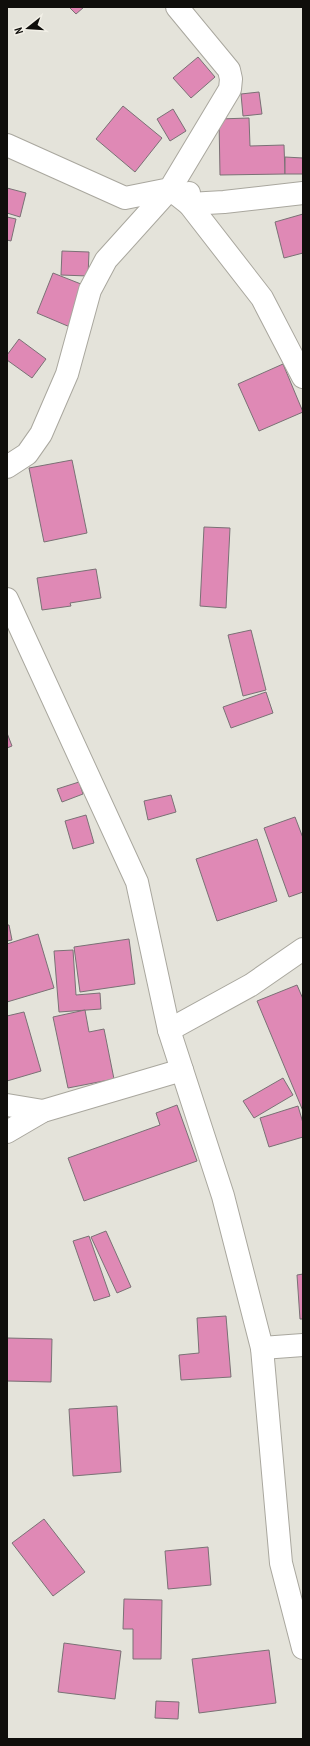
<svg xmlns="http://www.w3.org/2000/svg" width="310" height="1746" font-family="'PT Sans Narrow',sans-serif">
<style>
.building{fill:#df89b5;stroke:#7a7175}
.lines{fill:none;stroke-linecap:round;stroke-linejoin:round}
.minor-casing{stroke:#a9a79e;stroke-width:24}
.tertiary-casing{stroke:#a9a79e;stroke-width:24}
.minor{stroke:#fff;stroke-width:22}
.tertiary{stroke:#fff;stroke-width:22}
</style>
<rect width="100%" height="100%" fill="#e4e3da"/>
<g class="building">
<path d="M69,7H84L76,14Z"/>
<path d="M198,57L215,77L191,98L173,78Z"/>
<path d="M259,92L262,114L243,116L241,94Z"/>
<path d="M123,106L162,138L135,172L96,139Z"/>
<path d="M173,109L186,131L170,141L157,119Z"/>
<path d="M249,118L250,146L284,145L285,174L220,175L219,119Z"/>
<path d="M285,157L303,158V174H285Z"/>
<path d="M7,188L26,193L20,217L7,213Z"/>
<path d="M303,214V253L284,258L275,222Z"/>
<path d="M7,217L16,219L11,241L7,240Z"/>
<path d="M62,251L89,252L88,276L61,275Z"/>
<path d="M53,273L86,286L70,327L37,313Z"/>
<path d="M19,339L46,359L32,378L7,360V355Z"/>
<path d="M283,364L303,412L259,431L238,384Z"/>
<path d="M72,460L87,533L44,542L29,468Z"/>
<path d="M204,527L230,528L226,608L200,606Z"/>
<path d="M96,569L101,598L70,603L71,606L42,610L37,578Z"/>
<path d="M251,630L266,690L243,696L228,635Z"/>
<path d="M266,692L273,713L231,728L223,707Z"/>
<path d="M7,733L12,746L7,748Z"/>
<path d="M79,782L83,794L62,802L57,789Z"/>
<path d="M171,795L176,812L148,820L144,801Z"/>
<path d="M86,815L94,843L73,849L65,821Z"/>
<path d="M295,817L303,838V892L289,897L264,828Z"/>
<path d="M257,839L277,901L217,921L196,859Z"/>
<path d="M7,925H9L12,940L7,941Z"/>
<path d="M38,934L54,988L7,1002V944Z"/>
<path d="M129,939L135,984L80,992L74,947Z"/>
<path d="M73,950L76,995L100,993L101,1009L59,1012L54,951Z"/>
<path d="M297,985L303,999V1111L257,1001Z"/>
<path d="M85,1010L89,1032L104,1029L114,1079L68,1088L53,1017Z"/>
<path d="M24,1012L41,1071L7,1081V1016Z"/>
<path d="M283,1078L293,1095L254,1118L243,1101Z"/>
<path d="M177,1105L197,1161L84,1201L68,1158L160,1125L156,1113Z"/>
<path d="M298,1106L303,1123V1137L269,1147L260,1118Z"/>
<path d="M106,1231L131,1287L117,1293L91,1237Z"/>
<path d="M89,1236L110,1296L94,1301L73,1241Z"/>
<path d="M303,1274V1319H300L297,1275Z"/>
<path d="M226,1316L231,1377L181,1380L179,1355L199,1353L197,1318Z"/>
<path d="M7,1338L52,1339L51,1382L7,1381Z"/>
<path d="M117,1406L121,1472L73,1476L69,1409Z"/>
<path d="M44,1519L85,1572L53,1596L12,1543Z"/>
<path d="M208,1547L211,1585L168,1589L165,1551Z"/>
<path d="M124,1599L162,1600L161,1659H133V1629H123Z"/>
<path d="M64,1643L121,1651L115,1699L58,1692Z"/>
<path d="M269,1650L276,1703L199,1713L192,1659Z"/>
<path d="M156,1701L179,1702L178,1719L155,1718Z"/>
</g>
<g class="lines">
<defs>
<g id="minor">
<path d="M7,145L125,198L170,189L230,89L231,79L229,70L177,7"/>
<path d="M189,193V204L262,298L303,377"/>
<path d="M7,467L27,454L41,434L67,374L90,290L106,260L170,189L189,204L224,202L303,193"/>
<path d="M169,1030L251,985L303,949"/>
<path d="M7,1105L43,1111"/>
<path d="M7,1132L43,1111L182,1070"/>
<path d="M262,1348L303,1345"/>
</g>
<path id="tertiary" d="M7,599L137,882L169,1030L223,1196L262,1348L281,1563L303,1648"/>
</defs>
<use href="#minor" class="minor-casing"/>
<use href="#tertiary" class="tertiary-casing"/>
<use href="#minor" class="minor"/>
<use href="#tertiary" class="tertiary"/>
</g>
<rect width="310" height="1746" fill="none" stroke="#0f0e0b" stroke-width="16"/>
<g transform="translate(28 28) rotate(253)" stroke="#f2f0e7" stroke-width="3" paint-order="stroke">
<path d="M0-3L7 15L0 10L-7 15Z" fill="#0f0e0b"/>
<text y="-6" font-size="11" font-weight="bold" text-anchor="middle" fill="#0f0e0b">N</text>
</g>
</svg>
